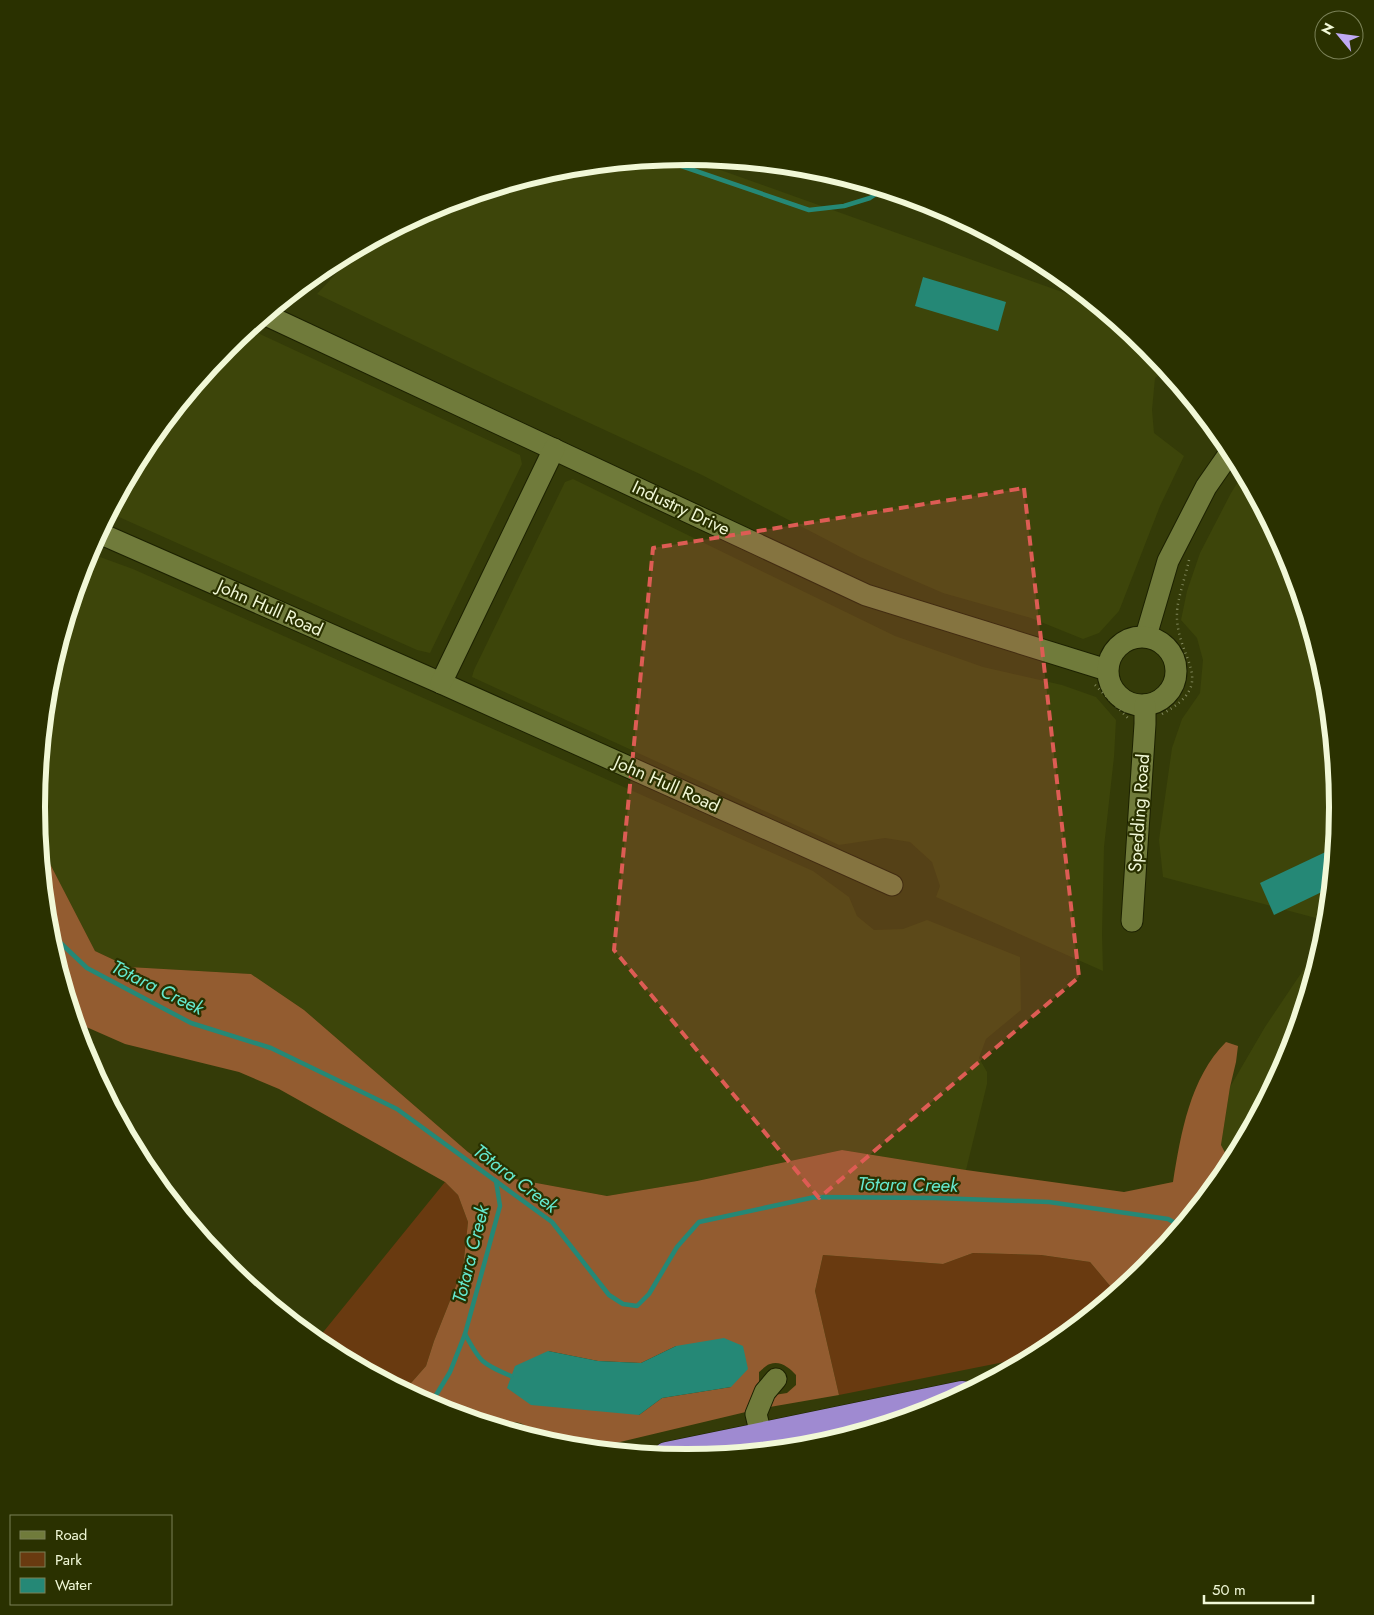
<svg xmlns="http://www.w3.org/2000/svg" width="1374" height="1615" font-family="Jost,sans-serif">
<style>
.built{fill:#3d450a}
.green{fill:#693a10}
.forest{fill:#935c30;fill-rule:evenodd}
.water{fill:#258876}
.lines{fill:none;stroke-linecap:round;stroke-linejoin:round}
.stream{stroke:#258876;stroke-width:4.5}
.minor-casing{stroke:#1c2101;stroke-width:23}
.highway-casing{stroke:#1c2101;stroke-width:29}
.path{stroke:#80875b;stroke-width:2.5;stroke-dasharray:1 4;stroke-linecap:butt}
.minor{stroke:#707b3b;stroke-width:21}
.highway{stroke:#9f8ad1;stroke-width:28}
.marked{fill:#dd5c54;fill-opacity:0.2;stroke:#dd5c54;stroke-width:4;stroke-dasharray:10 6;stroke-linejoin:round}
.labels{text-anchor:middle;stroke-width:4.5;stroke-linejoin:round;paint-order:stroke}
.street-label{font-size:18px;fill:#f1f8d7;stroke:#2a3100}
.water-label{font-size:19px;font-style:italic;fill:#64e9ce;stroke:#2a3100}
.rim{fill:none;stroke:#f1f8d7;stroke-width:6}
</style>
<rect width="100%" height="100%" fill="#343b08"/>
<g class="built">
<path d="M684,157L1093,303L1147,348L1166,370L1155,378L1152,410L1154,433L1184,456L1160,506L1119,611L1099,633L1083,639L1031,618L943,593L860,557L702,475L501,382L317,294L359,249L438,206L560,169Z"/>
<path d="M249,329L520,455L522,464L430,653L417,650L110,513L146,446L227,347Z"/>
<path d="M1243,474L1288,559L1325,681L1338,807L1327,921L1163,877L1159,840L1172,748L1182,719L1200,693L1203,660L1197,638L1181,620L1187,591L1200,553L1231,493Z"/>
<path d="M573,479L895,636L983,667L1062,685L1096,697L1116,720L1114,757L1104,847L1102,934L1103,971L936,897L940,886L932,862L910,842L885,838L839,845L472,677L474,670L565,482Z"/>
<path d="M89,553L133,569L813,871L849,897L857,916L874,930L903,929L927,920L1020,957L1021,1010L986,1039L979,1058L987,1072V1084L966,1170L842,1150L697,1181L607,1196L504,1177L468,1152L304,1010L251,974L129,967L95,951L47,858L39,836L36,807L49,680Z"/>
<path d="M1325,934L1288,1057L1231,1164L1221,1145L1230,1087L1265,1027L1318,948Z"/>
</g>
<g class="green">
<path d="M445,1182L458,1195L468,1222L463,1268L434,1341L426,1366L404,1391L325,1348L316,1341Z"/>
<path d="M973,1253L1041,1255L1090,1262L1116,1293L1048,1349L1034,1356L839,1395L815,1291L823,1255L943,1264Z"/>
</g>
<path class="forest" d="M39,836L47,858L95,951L129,967L251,974L304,1010L468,1152L504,1177L607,1196L697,1181L842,1150L966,1170L1124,1192L1173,1182C1181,1133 1190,1078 1226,1042L1238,1046L1236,1062L1230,1087L1221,1145L1231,1164L1147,1268L1116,1293L1090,1262L1041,1255L973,1253L943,1264L823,1255L815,1291L839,1395L764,1408L768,1396L787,1393L796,1385V1375C790,1368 780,1360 770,1364C766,1365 762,1370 759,1372V1388L750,1411L620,1442L587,1448L560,1446L533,1437C529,1421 510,1418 498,1427L438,1409L404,1391L426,1366L434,1341L463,1268L468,1222L458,1195L445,1182L279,1089L239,1072L125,1044L75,1022L49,934ZM676,1346L731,1387L662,1398L639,1415L548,1351L598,1361L641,1363Z"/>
<g class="water">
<path d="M923,277L1006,302L998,331L915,306Z"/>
<path d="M1334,848L1330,888L1274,915L1260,883Z"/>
<path d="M724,1338L743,1346L748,1369L731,1387L662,1398L639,1415L531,1405L507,1388L515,1366L548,1351L598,1361L641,1363L676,1346Z"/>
</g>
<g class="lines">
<g class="stream">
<path d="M661,159L809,210L844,206L870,198L882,190"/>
<path d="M48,931L87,968L191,1023L271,1048L397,1109L552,1222L609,1295L623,1304L637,1306L649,1294L677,1247L699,1222L815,1197L936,1198L1049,1202L1168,1219L1181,1226"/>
<path d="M465,1334C480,1362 482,1364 511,1376"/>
<path d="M430,1405L450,1372L465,1334L500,1206L496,1181"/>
</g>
<defs>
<g id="minor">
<path d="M266,315L866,595L1107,670"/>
<path d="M99,533L441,683L892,885"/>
<path d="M1146,636L1168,561L1206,487L1231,451"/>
<circle cx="1142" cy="671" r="34"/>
<path d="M441,683L554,449"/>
<path d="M1132,921L1145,724V705"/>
<path d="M761,1435L756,1414L765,1392L776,1379"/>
</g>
<path id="highway" d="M667,1456L962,1395"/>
</defs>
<use href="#minor" class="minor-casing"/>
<use href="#highway" class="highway-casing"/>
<g class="path">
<path d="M1095,685L1128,718"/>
<path d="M1162,714C1221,682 1175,659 1177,613C1177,600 1186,575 1189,560"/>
</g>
<use href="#minor" class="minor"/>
<use href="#highway" class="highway"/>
</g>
<path class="marked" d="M1024,488L1079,977L819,1198L614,950L653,548Z"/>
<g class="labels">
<g class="street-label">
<text transform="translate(681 508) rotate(25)" y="6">Industry Drive</text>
<text transform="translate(270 608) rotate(24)" y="6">John Hull Road</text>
<text transform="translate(667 784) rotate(24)" y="6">John Hull Road</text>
<text transform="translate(1139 813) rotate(-86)" y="6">Spedding Road</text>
</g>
<g class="water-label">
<text transform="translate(158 987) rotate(26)" y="7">Tōtara Creek</text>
<text transform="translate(516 1178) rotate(37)" y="7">Tōtara Creek</text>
<text transform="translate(908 1184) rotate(1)" y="7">Tōtara Creek</text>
<text transform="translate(470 1254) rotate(-76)" y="7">Totara Creek</text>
</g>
</g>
<path d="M0 0H1374V1615H0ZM45 807a642 642 0 1 1 1284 0a642 642 0 1 1-1284 0Z" fill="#2a3100" fill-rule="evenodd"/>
<path class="rim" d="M45 807a642 642 0 1 1 1284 0a642 642 0 1 1-1284 0Z"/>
<rect x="10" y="1515" width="162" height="90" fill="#2a3100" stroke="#7a8156"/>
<rect x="20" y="1531" width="25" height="8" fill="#707b3b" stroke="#7a8156"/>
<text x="55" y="1540" font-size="15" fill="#f1f8d7">Road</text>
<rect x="20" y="1552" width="25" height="15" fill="#693a10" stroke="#7a8156"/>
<text x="55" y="1565" font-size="15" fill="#f1f8d7">Park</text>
<rect x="20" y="1578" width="25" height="15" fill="#258876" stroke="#7a8156"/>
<text x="55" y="1590" font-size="15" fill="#f1f8d7">Water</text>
<g transform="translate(1339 35) rotate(299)"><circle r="24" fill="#2a3100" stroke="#7a8156"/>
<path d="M0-4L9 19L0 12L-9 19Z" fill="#bfa9f4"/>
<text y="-8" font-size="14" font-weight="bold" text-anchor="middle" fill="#f1f8d7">N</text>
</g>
<path d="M1204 1595v8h109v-8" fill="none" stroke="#f1f8d7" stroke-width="2.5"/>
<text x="1212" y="1595" font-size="15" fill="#f1f8d7" stroke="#2a3100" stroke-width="4" paint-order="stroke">50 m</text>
</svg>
